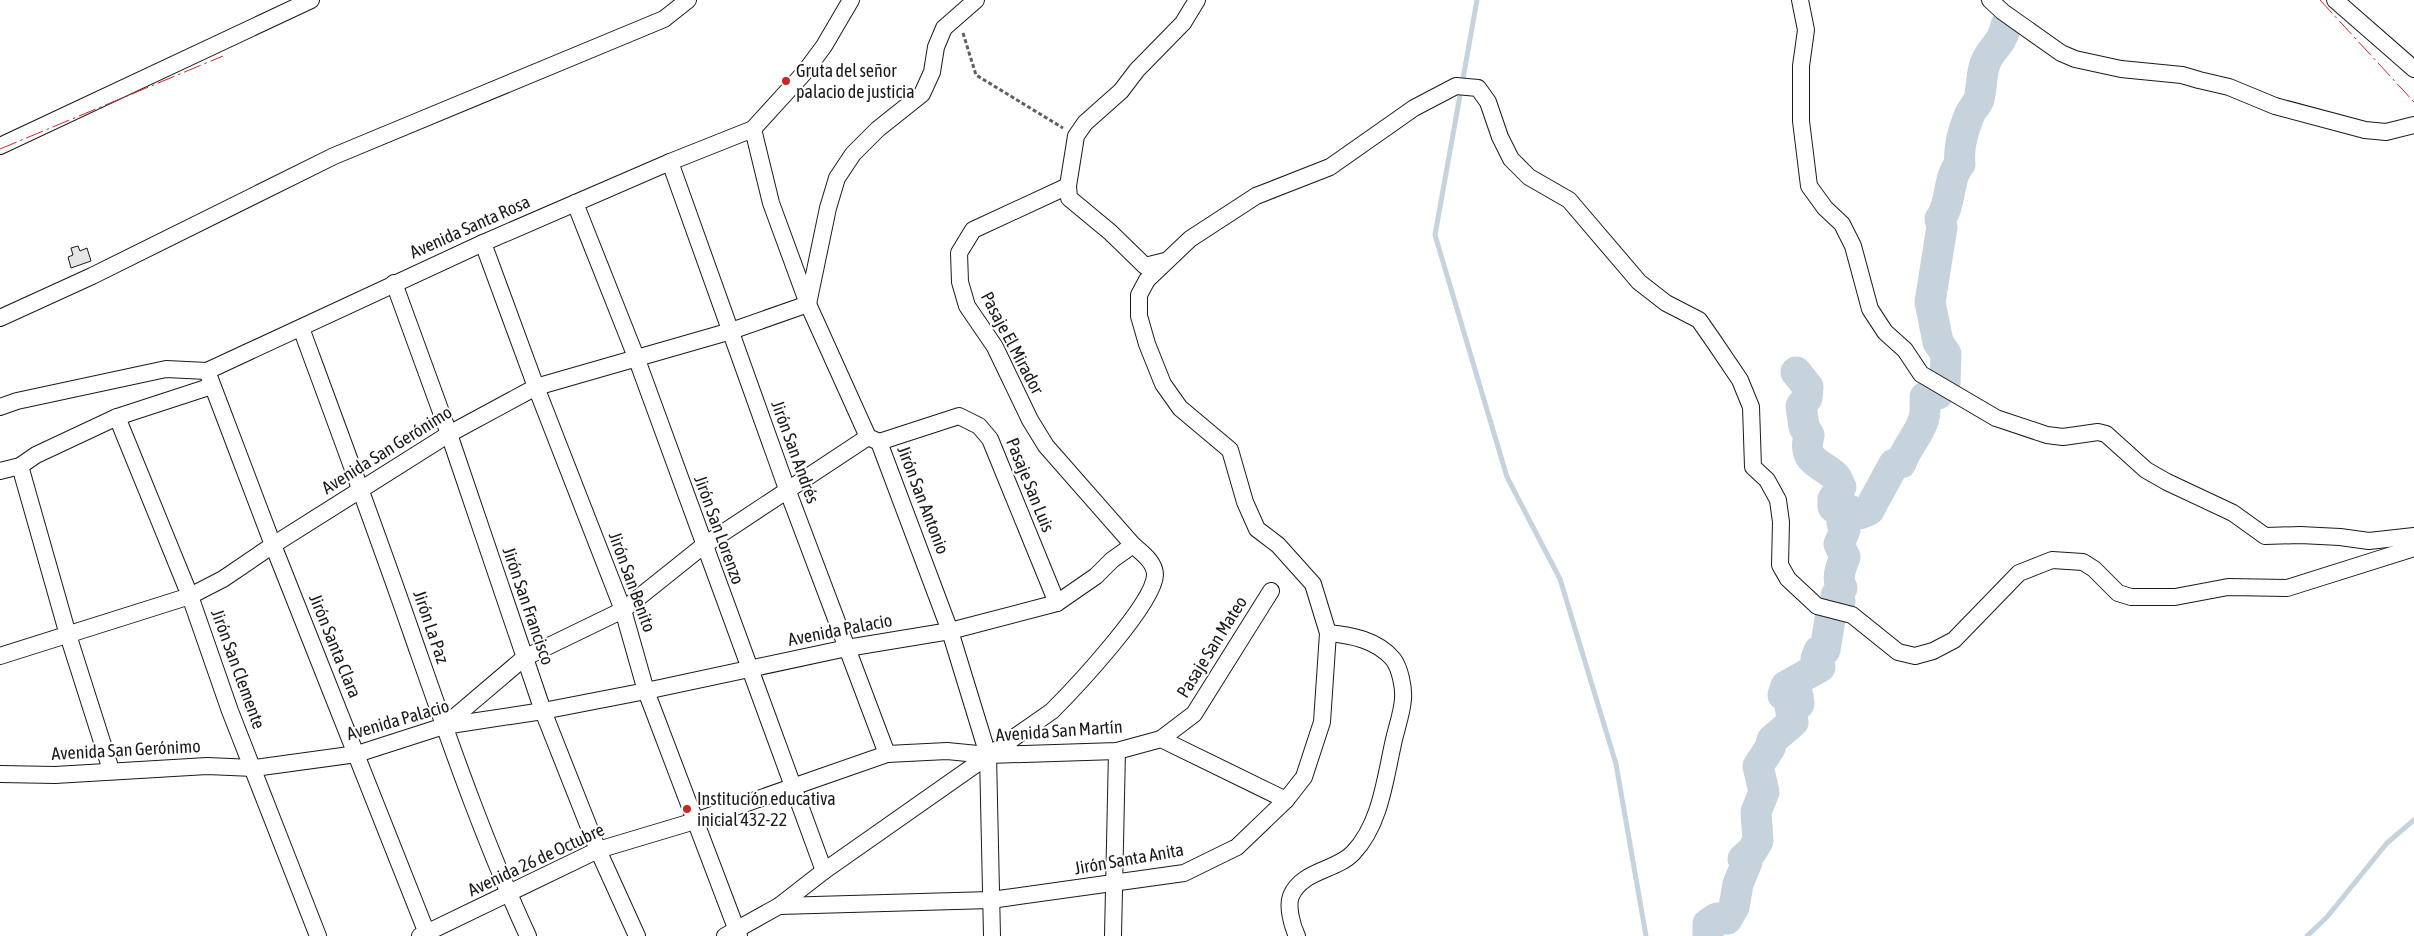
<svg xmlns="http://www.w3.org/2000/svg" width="2414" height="936" font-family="'Asap Condensed',sans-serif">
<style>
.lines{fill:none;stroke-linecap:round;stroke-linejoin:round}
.stream{stroke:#c6d2dc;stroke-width:5}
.river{stroke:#c6d2dc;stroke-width:31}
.building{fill:#e6e6e6;stroke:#1a1a1a}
.minor-casing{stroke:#1a1a1a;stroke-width:18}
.path{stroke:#5f5f5f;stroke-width:3;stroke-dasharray:4 2.5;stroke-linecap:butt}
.minor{stroke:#fff;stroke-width:16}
.power{stroke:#c62828;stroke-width:1;stroke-dasharray:18 4 2.5 4;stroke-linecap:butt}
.poi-dot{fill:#c62828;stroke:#fff;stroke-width:2}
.labels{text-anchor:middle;stroke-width:4;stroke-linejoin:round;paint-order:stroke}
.poi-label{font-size:18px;fill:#1a1a1a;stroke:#fff;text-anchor:start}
.street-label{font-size:18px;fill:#1a1a1a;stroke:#fff}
</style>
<rect width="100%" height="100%" fill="#fff"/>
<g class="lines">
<g class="stream">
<path d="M1477,0L1435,235L1507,477L1560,579L1616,764L1646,936"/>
<path d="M2307,936L2327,917L2387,843L2414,820"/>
</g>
<g class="river">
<path d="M1796,372L1808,387L1807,398L1801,406L1804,427L1809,435C1802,462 1820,462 1835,476C1838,479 1839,484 1841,487L1833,499V507L1840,509L1843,515"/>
<path d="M1708,936V924L1717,918L1727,919L1734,907L1738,884L1747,862L1743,859L1752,851L1758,841L1756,812L1764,792L1758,766L1770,748L1772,740L1793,722L1790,707L1799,704L1798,696L1783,695L1786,686L1820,667L1816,659L1819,651L1825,650L1832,607L1840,601L1836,595L1842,588C1836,578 1841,567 1845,557L1839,544L1845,530L1842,523L1843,515L1849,510L1859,514L1869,510L1894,464L1901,463C1906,448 1918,436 1923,421C1926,414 1925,405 1925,397L1938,394L1945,385L1946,354L1938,342L1930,302L1942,227L1940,219C1952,204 1947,178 1960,164C1958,148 1963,131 1969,116C1971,110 1977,105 1979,99C1982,88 1981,75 1985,64C1990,48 2002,46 2006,25"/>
</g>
</g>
<path class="building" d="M78,246L80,251L87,248L91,261L71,268L68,257L73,255L71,248Z"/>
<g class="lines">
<defs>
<g id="minor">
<path d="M1800,0L1806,30L1801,66V121L1809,186L1825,208L1842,224L1853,246L1870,309L1885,332L1905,350L1921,374L1996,418L2047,435L2063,437L2098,432L2106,434L2146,470L2167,482L2233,513L2265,536L2300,535L2340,537L2369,541L2414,536"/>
<path d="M1990,0L2003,12L2061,53L2075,59L2121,69L2182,75L2199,80L2229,87L2275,106L2365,130L2386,132L2414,125"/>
<path d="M2335,0L2414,69"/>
<path d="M753,129L771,203L808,304L868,437L879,442L950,631L988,755L992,936"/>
<path d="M0,146L311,0"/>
<path d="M670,162L787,489L887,754"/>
<path d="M1068,186L973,230L959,253L960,282L967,306L995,347L1030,420L1046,446L1133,545"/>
<path d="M575,203L636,357L824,871"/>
<path d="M483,243L536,387L623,610L646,691L739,936"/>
<path d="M1165,261L1145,266L1110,232L1069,198L1068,186L1076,136L1085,123L1121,91L1137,70L1183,23L1197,0"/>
<path d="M394,283L449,434L543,711L598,850L637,936"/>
<path d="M0,318L92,276L334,156L664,19L688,0"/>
<path d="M301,328C339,431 377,533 413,637C448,737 483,839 528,936"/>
<path d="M207,371L273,545L428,936"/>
<path d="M0,407L17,401L166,369L207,371L483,243L670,162L753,129L804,73L824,46L851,0"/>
<path d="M117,417L190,596L230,711L318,936"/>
<path d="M879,442L959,416L979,426L990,439L1057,603"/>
<path d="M20,466L68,635L111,770"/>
<path d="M0,471L20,466L36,455L117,417L212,386"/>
<path d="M0,656L190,596L223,579L273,545L449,434L536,387L731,331L808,304L828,208L837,178L853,154L878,129L922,94L932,72L936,47L944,28L976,0"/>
<path d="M444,726L524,658L623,610L703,546L868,437"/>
<path d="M1161,739L1194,714L1271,591"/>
<path d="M0,774L55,775L207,766L254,768L357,754L444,726L543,711L646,691L847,648L950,631L1057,603L1096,576L1112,560L1133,545C1142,553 1155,562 1155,575C1154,604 1074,689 1052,711L824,871L779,906L725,936"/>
<path d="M779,906L991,900L1184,873L1237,847L1286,800L1304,777L1322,722L1328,633L1313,584L1278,545L1257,529L1245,502L1230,450L1180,408L1163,384L1147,344L1139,316V295L1147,280L1190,239L1256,196L1330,167L1414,108L1456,86L1478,88L1488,102L1500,137L1511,159L1529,177L1569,200L1639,282L1666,303L1699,320L1715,343L1740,380L1751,407L1753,467L1767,480L1778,500L1781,522L1780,565L1788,579L1817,606L1852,615L1898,652L1915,656L1933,651L1954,640L2019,573L2052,560L2083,562L2094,569L2118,593L2131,597H2175L2228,587L2287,588L2414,548"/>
<path d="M420,936L598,850L695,821L887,754L947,751L988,755L1117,751L1161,739L1286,800"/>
<path d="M1113,936L1117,751"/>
<path d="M1297,936C1292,926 1287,906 1291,896C1302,870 1336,871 1353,853C1380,825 1385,780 1393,744C1396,729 1402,714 1403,699C1404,688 1400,668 1393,659C1377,640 1351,635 1328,633"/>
</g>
</defs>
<use href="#minor" class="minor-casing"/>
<path class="path" d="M963,33L976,75L1063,128"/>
<use href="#minor" class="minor"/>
<g class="power">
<path d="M2320,0L2414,102"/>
<path d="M0,149L223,56"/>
</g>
</g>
<g class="poi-dot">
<circle cx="786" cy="81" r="5"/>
<circle cx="687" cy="809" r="5"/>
</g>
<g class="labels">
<g class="poi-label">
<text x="796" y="77">Gruta del señor<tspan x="796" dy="21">palacio de justicia</tspan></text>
<text x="697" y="805">Institución educativa<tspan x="697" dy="21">inicial 432-22</tspan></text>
</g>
<g class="street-label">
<text transform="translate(470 227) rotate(-24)" y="6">Avenida Santa Rosa</text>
<text transform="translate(1012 343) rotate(62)" y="6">Pasaje El Mirador</text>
<text transform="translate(387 450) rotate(-32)" y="6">Avenida San Gerónimo</text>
<text transform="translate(795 452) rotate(70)" y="6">Jirón San Andrés</text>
<text transform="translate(1030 485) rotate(68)" y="6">Pasaje San Luis</text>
<text transform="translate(923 500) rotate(69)" y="6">Jirón San Antonio</text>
<text transform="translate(719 530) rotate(70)" y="6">Jirón San Lorenzo</text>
<text transform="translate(632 582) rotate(70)" y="6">Jirón San Benito</text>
<text transform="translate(528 606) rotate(71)" y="6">Jirón San Francisco</text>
<text transform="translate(431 627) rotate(71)" y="6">Jirón La Paz</text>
<text transform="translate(840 630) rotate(-11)" y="6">Avenida Palacio</text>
<text transform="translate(335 646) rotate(68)" y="6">Jirón Santa Clara</text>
<text transform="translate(1212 647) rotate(-58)" y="6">Pasaje San Mateo</text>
<text transform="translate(238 669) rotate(70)" y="6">Jirón San Clemente</text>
<text transform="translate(398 720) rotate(-16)" y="6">Avenida Palacio</text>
<text transform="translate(1059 731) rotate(-4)" y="6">Avenida San Martín</text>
<text transform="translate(126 750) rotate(-3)" y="6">Avenida San Gerónimo</text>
<text transform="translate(1129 859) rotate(-10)" y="6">Jirón Santa Anita</text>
<text transform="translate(536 860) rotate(-25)" y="6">Avenida 26 de Octubre</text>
</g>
</g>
</svg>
